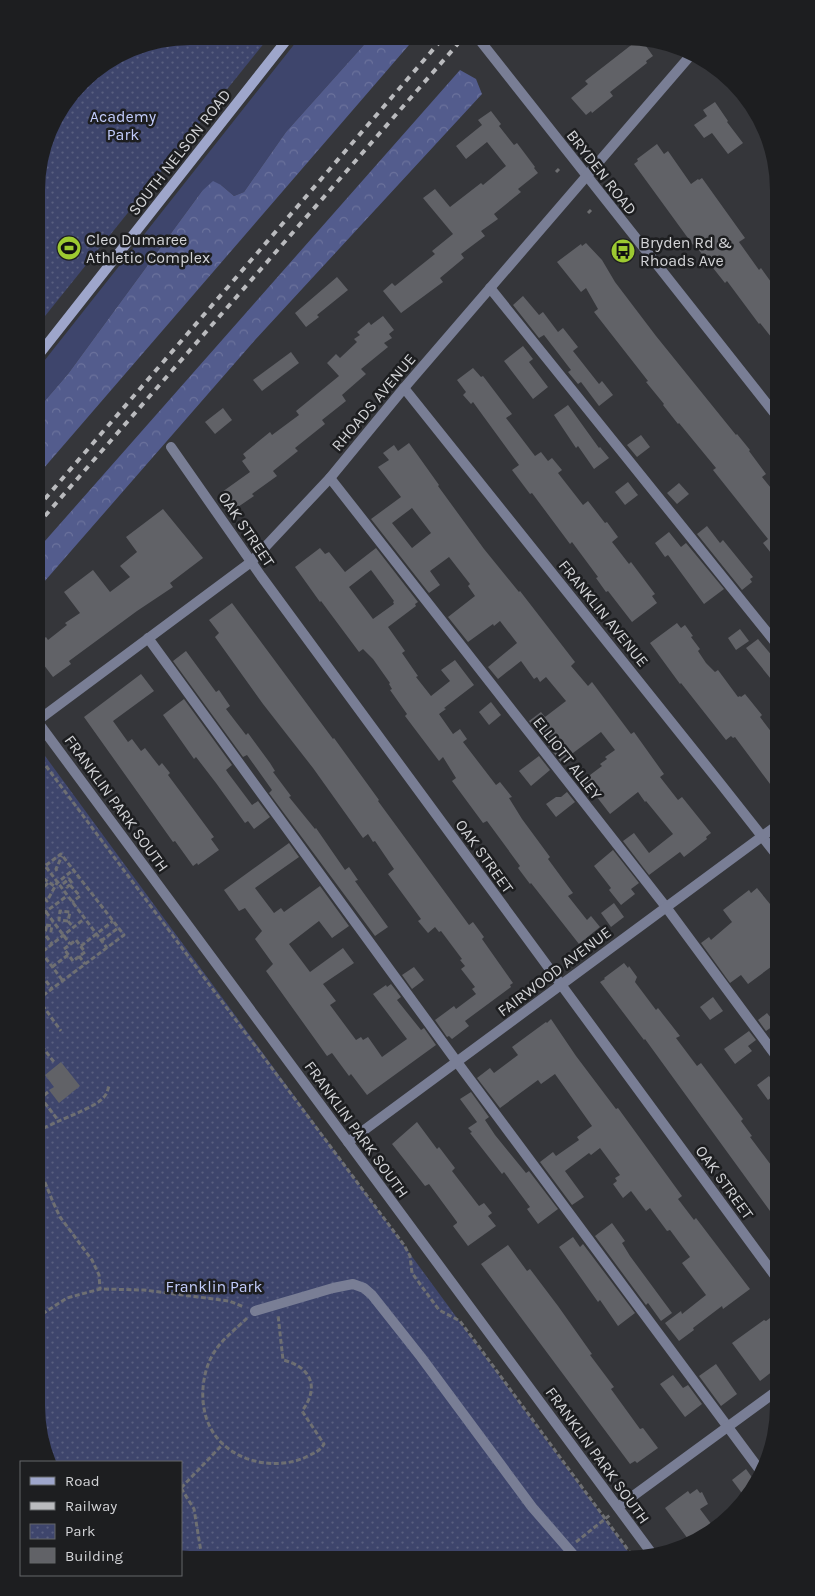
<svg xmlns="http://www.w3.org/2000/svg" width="815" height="1596" font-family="Karla,sans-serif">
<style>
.green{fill:#3e456c}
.forest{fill:url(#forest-crowns)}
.park{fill:url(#park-dots)}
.building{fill:#616267;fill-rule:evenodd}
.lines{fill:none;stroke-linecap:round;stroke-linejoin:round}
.path{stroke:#6e6f72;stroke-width:3;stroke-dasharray:5 2.5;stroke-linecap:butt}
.service{stroke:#797e95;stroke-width:10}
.minor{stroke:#797e95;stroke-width:10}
.tertiary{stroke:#797e95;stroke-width:10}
.secondary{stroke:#9ea6cb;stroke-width:10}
.rail{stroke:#babbbe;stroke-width:4;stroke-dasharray:6 6;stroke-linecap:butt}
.labels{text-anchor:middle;stroke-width:5;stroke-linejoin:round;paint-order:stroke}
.park-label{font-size:16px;fill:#c2ccfb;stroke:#1d1e20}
.street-label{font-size:16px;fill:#d2d3d6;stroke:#1d1e20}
.poi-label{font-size:16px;fill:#d2d3d6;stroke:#1d1e20;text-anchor:start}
</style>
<defs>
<pattern id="forest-crowns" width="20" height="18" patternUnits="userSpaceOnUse" patternTransform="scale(1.25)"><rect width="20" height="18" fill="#535c8d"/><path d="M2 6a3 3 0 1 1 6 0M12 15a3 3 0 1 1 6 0" fill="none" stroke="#6b729c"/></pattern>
<pattern id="park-dots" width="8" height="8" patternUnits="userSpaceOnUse" patternTransform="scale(1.25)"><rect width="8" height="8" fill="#3e456c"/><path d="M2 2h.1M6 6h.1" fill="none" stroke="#595f80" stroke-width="1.8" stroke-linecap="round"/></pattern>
</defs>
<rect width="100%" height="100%" fill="#35363a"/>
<path class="green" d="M300,37H371L286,132L244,192L234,196L221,185L202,191L68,374L37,410V370Z"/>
<g class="forest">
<path d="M371,37L415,38L37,476V410L68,374L202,191L213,181L221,185L234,196L244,192L286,132Z"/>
<path d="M460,70L476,79L482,94L255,340L37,590V550Z"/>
</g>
<g class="park">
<path d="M190,36L269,37L37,326L38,170L52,122L88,75L131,48Z"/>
<path d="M37,745L633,1558L625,1560L181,1558V1462H49L44,1455L36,1406Z"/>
</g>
<g class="building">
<path d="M639,39H641L653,56L646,61L647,63L610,92L613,96L592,113L591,111L586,115L571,98L588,84L585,81Z"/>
<path d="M715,102L728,121L727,122L743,143L728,154L712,133L704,138L694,125L707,116L703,110Z"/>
<path d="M491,111L501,124L499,126L514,145L517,143L535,167L534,168L538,173L518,189L521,192L494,214L498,219L481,231L485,236L461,254L464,258L440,278L443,282L401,313L383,291L392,283L395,286L435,254L432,251L453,234L423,198L435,189L450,207L481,183L483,185L506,166L487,142L466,159L456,146L482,125L478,120Z"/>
<path d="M657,144L664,154L668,151L691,184L698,179L699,180L702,178L745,238L739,242L759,270L761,268L779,293V347L760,323L759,324L727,281L725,283L694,244L693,245L634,164L638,161L637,159Z"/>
<path d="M586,243L602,260L615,282L656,336L736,435L737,434L750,450L749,451L766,474L762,477L779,498V563L763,543L768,539L713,470L716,468L679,423L678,424L663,405L664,404L646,382L648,381L594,312L598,309L586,288L581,292L557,262L581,244L582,246Z"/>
<path d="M337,277L348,290L317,315L319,317L306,327L295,313Z"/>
<path d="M523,296L539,315L543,312L558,332L563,328L578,347L573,351L599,384L602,381L613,395L599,406L581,382L578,384L568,372L571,370L544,335L539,338L513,305Z"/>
<path d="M383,316L394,330L389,334L392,338L384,343L388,347L361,369L366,374L342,395L346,401L322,420L325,424L295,448L298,451L273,471L277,476L252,494L254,496L235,509L222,492L250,472L242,461L246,458L243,454L270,432L272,435L299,415L296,411L339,376L327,363L336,354L340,358L357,342L354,339L360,335L357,332L369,322L371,325Z"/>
<path d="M523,346L533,359L529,362L548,387L533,399L504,361Z"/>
<path d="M291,352L299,363L262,391L253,380Z"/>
<path d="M473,368L481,377L483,376L512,414L506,418L535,456L541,452L548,461L552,458L562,470L558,473L583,505L588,501L605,523L607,522L618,537L612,542L629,564L631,562L655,594L652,596L657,603L632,622L608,591L606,592L596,578L598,577L572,542L570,544L532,493L530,494L512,470L519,465L473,402L471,404L463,395L466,392L457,380Z"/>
<path d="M568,405L599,448L600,447L609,458L594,469L578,446L576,448L554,415Z"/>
<path d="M223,408L232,420L215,434L205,422Z"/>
<path d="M641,435L650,447L637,457L627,445Z"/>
<path d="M409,443L439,485L438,486L484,549L519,592L520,591L575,662L571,666L588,686L592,682L631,734L634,732L664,774L660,777L678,800L682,797L711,833L706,837L707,839L684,857L680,852L649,875L623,841L634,833L649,853L673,834L646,801L645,802L638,792L610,814L593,792L588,796L578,784L602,766L600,764L607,759L605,757L615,750L601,732L561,762L529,721L541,712L545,717L566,701L546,677L540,682L537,677L534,679L521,661L498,679L488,667L517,643L500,621L494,626L493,624L468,642L448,617L475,596L468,586L470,584L449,557L430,571L440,585L429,593L371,519L401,497L378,467L389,460L383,453L394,445L398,451ZM412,508L431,533L412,548L392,523Z"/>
<path d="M628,482L638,495L625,505L615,492Z"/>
<path d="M679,483L689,494L677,504L667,493Z"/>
<path d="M163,509L203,558L170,583L173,587L137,611L69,661L71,664L53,677L37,656V644L46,637L48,640L67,625L65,623L80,613L64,592L93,570L110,592L130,577L120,566L137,552L126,537Z"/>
<path d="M707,526L720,543L723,540L753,577L750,579L752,582L742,590L697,534Z"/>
<path d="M669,532L681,547L686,543L724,589L704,604L668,555L665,557L655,543Z"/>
<path d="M320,548L325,554L329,552L345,572L376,548L418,602L415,604L416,606L388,627L405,651L402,653L418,676L416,677L431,696L450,681L441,670L455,660L474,685L444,708L446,709L439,714L453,734L460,729L467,739L463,742L496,785L500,782L512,797L509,798L522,819L550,857L548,859L573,893L568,896L587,920L591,916L600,927L579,944L531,883L530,884L518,868L520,866L487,821L483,823L452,781L456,778L443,757L439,761L405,716L407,714L390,690L392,689L389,684L390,683L373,659L363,649L359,652L321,601L320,602L295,567ZM371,570L394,601L393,602L394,604L373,619L349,587Z"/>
<path d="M232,603L333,739L334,738L379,800L378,801L469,925L473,922L484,937L482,939L513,983L510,985L511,987L465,1021L469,1026L452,1039L449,1036L447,1037L435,1020L454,1006L456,1009L476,994L472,989L475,987L461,969L465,966L460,960L462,959L441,931L439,932L435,927L428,933L418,921L421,919L388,874L394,869L375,841L373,842L368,834L363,838L313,768L263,704L215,637L219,633L209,620Z"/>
<path d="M677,623L681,628L685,625L693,636L691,637L700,649L698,651L706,663L715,672L718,670L738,697L740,696L741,697L745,694L762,715L760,717L779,742V796L735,737L733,738L731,736L726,740L681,683L680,684L650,643Z"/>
<path d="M740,629L749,641L736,650L728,638Z"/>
<path d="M758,639L779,664V689L746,648Z"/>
<path d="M186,651L216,692L219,690L230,706L226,709L246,735L248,733L270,763L275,771L273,772L291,796L289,797L315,829L316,828L345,870L349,867L358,880L355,881L388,927L375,936L269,793L272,790L247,755L243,757L173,661Z"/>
<path d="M141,674L154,691L113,721L128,742L132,739L141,751L145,748L159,766L162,763L170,773L168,775L214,837L211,839L219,850L198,865L197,863L193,866L175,841L173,842L84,717Z"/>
<path d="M184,699L232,765L226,770L228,773L252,805L258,801L270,817L254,829L248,821L245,823L216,783L196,757L194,759L163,715Z"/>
<path d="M491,702L501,715L489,725L479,712Z"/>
<path d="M539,756L550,770L531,786L519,771Z"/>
<path d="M567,792L575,802L556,817L546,804L556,797H561Z"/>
<path d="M289,843L299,857L255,888L274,913L281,908L284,912L320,886L349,926L332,938L319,921L289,944L310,972L343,948L354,963L323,984L336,1001L330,1005L356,1040L361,1037L363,1040L368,1037L382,1057L407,1039L373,994L386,985L387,987L391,984L401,997L397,1000L421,1030L424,1028L436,1045L367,1095L351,1074L349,1076L332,1053L327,1056L266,971L273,964L255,939L262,931L245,908L239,911L224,890Z"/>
<path d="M613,850L639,883L631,889L635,894L621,905L609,890L611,888L594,866Z"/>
<path d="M757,888L779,915V961L748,984L741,975L730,983L701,943L709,937L711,940L732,922L723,910L749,890L751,893Z"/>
<path d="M614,903L624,917L611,927L601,913Z"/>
<path d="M624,963L628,968L629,966L637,977L635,982L656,1010L658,1008L680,1036L676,1038L697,1066L701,1063L743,1119L741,1121L752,1136L750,1137L771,1165L778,1159V1222L645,1039L644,1040L600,982L605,979L604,978Z"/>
<path d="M414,967L424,980L412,989L402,975Z"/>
<path d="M713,997L723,1011L710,1020L700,1007Z"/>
<path d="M767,1013L776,1024L766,1031L758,1020Z"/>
<path d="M551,1019L576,1056L616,1109L618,1108L682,1196L678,1199L694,1220L696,1218L750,1289L723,1309L722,1306L693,1328L694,1330L679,1341L665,1323L681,1311L682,1314L706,1295L682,1263L690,1257L670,1230L667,1231L650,1208L646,1211L631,1191L623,1198L613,1184L617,1181L615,1178L620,1175L600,1148L591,1155L589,1153L565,1171L584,1197L572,1205L540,1162L553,1152L556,1156L579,1140L577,1137L592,1126L555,1074L541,1084L538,1080L500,1108L477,1078L490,1068L494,1073L518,1055L512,1047L546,1022L547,1023Z"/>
<path d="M749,1031L756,1040L748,1046L752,1051L735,1064L724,1049Z"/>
<path d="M61,1062L80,1086L59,1103L49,1090L54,1087L45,1075Z"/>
<path d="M769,1076L778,1089V1092L768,1100L757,1085Z"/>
<path d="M471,1092L489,1117L485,1120L495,1135L526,1173L529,1171L558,1209L538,1224L527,1209L530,1207L504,1172L502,1174L470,1133L472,1132L468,1128L477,1122L460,1099Z"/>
<path d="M417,1122L437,1149L439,1147L455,1168L452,1171L479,1206L484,1203L492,1213L488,1216L496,1226L468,1246L453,1226L457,1223V1222L429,1184L425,1186L392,1144Z"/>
<path d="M612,1223L625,1241L622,1243L630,1256L672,1313L661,1321L648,1303L646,1305L595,1236Z"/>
<path d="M573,1237L580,1247L583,1244L635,1313L618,1326L600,1300L598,1302L559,1247Z"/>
<path d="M508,1245L527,1271L530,1269L558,1306L592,1354L590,1355L614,1387L611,1389L640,1429L643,1428L658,1448L637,1463L635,1461L630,1464L481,1264Z"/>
<path d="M770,1318L778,1330V1367L760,1381L732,1343L764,1320L766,1321Z"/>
<path d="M716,1364L737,1394L721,1406L699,1376Z"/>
<path d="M673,1375L683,1388L688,1385L702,1404L685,1417L660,1384Z"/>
<path d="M746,1469L756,1483L747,1500L732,1480Z"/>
<path d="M697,1489L700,1493L702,1492L708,1504L700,1509L715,1529L711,1534L691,1543L665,1508L688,1491L690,1494Z"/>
</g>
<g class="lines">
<g class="path">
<path d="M556,172L559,169"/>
<path d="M588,213L591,210"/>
<path d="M37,754L404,1245L410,1256L412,1273L439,1310L460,1321L634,1558"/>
<path d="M37,855L107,948"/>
<path d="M57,871L56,869L62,856"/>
<path d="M69,879L72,883L67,887L64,883Z"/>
<path d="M48,883L45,886H40L37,881L43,878L54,886"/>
<path d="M70,885L80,896L72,902"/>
<path d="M37,898L43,897L47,901L57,883L73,870"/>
<path d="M37,900L70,944"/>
<path d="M37,918L67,896"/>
<path d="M68,921L59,920L60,911L70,912L68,921L73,927"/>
<path d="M37,924L52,944"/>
<path d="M46,925L52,926L51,931L46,930Z"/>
<path d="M76,940L85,952L73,961L64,949Z"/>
<path d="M101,941L118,928"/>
<path d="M81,946L113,921"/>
<path d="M41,952L63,981"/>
<path d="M37,956L84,919"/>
<path d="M79,956L85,964"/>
<path d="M52,967L68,955"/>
<path d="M37,969L52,989"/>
<path d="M38,999L61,1031"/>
<path d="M37,1000L124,935L61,854L37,872"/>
<path d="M37,1040L54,1062"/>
<path d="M48,1092L41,1098L58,1120"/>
<path d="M37,1132C52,1122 96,1108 104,1097C107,1094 108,1089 109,1086"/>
<path d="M37,1153L44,1180L53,1202L60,1217L92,1260L99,1275L100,1289"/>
<path d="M36,1318L67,1298L100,1289L144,1290L229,1301L244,1307"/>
<path d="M247,1318C236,1329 221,1340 213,1354C201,1375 199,1405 210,1427C227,1461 274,1472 306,1457C314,1453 320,1451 324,1444L302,1411C320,1387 311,1367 283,1360L278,1315"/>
<path d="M181,1488L194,1509L202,1558"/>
<path d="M181,1488L223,1444"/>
<path d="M576,1542L610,1515"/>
</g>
<g class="service">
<path d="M724,73L733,85"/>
<path d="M490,288L779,647"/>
<path d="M330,478L666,907L779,1060"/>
<path d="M148,638L457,1062L762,1473"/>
<path d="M255,1311L333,1288L353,1284L364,1288L372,1295L421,1357L532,1507L578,1560"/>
</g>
<g class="minor">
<path d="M478,38L779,419"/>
<path d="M404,388L720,783L779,858"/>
<path d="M171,447L261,576L778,1280"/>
<path d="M37,721L251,562L330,478L404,388L690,56"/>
<path d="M348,1142L779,824"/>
<path d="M618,1507L778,1390"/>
</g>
<path class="tertiary" d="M37,721L653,1555"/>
<path class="secondary" d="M37,357L289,37"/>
<g class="rail">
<path d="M37,508L443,38"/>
<path d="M37,525L463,38"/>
</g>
</g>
<defs>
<symbol id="stadium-disc" viewBox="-11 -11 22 22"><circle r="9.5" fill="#9dca31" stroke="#1d1e20"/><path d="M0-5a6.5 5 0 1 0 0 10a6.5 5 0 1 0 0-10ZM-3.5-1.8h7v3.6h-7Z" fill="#111"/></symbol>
<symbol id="bus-disc" viewBox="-11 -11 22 22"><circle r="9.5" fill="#9dca31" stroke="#1d1e20"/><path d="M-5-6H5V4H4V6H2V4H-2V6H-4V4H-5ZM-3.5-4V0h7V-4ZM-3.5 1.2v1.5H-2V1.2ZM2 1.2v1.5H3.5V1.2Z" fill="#111"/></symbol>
</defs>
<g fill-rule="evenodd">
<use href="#stadium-disc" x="55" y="234" width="28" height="28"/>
<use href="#bus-disc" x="609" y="237" width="28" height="28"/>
</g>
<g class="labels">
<g class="park-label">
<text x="123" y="122">Academy<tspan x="123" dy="18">Park</tspan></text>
<text x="214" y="1292">Franklin Park</text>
</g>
<g class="street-label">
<text transform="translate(179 152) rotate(-52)" y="6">SOUTH NELSON ROAD</text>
<text transform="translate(602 172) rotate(52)" y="6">BRYDEN ROAD</text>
<text transform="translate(373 402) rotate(-50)" y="6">RHOADS AVENUE</text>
<text transform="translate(247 529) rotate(56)" y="6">OAK STREET</text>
<text transform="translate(604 613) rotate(51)" y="6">FRANKLIN AVENUE</text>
<text transform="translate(568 758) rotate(52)" y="6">ELLIOTT ALLEY</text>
<text transform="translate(117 803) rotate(54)" y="6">FRANKLIN PARK SOUTH</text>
<text transform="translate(485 856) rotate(54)" y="6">OAK STREET</text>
<text transform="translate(554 971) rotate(-37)" y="6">FAIRWOOD AVENUE</text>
<text transform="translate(357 1129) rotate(54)" y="6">FRANKLIN PARK SOUTH</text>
<text transform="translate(725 1182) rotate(54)" y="6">OAK STREET</text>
<text transform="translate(598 1455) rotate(54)" y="6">FRANKLIN PARK SOUTH</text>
</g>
<g class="poi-label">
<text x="86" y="245">Cleo Dumaree<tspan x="86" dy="18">Athletic Complex</tspan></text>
<text x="640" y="248">Bryden Rd &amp;<tspan x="640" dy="18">Rhoads Ave</tspan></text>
</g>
</g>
<path d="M0 0H815V1596H0ZM190 45H625A145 145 0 0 1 770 190V1406A145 145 0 0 1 625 1551H190A145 145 0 0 1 45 1406V190A145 145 0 0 1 190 45Z" fill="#1d1e20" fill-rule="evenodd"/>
<rect x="20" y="1461" width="162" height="115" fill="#1d1e20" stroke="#656669"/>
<rect x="30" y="1477" width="25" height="8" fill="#9ea6cb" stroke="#656669"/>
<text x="65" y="1486" font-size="15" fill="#d2d3d6">Road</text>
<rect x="30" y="1502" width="25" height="8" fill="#babbbe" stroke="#656669"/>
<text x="65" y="1511" font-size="15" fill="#d2d3d6">Railway</text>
<rect x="30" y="1524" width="25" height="15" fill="url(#park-dots)" stroke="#656669"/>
<text x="65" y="1536" font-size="15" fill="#d2d3d6">Park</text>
<rect x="30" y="1548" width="25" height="15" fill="#616267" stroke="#656669"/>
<text x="65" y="1561" font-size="15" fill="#d2d3d6">Building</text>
</svg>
